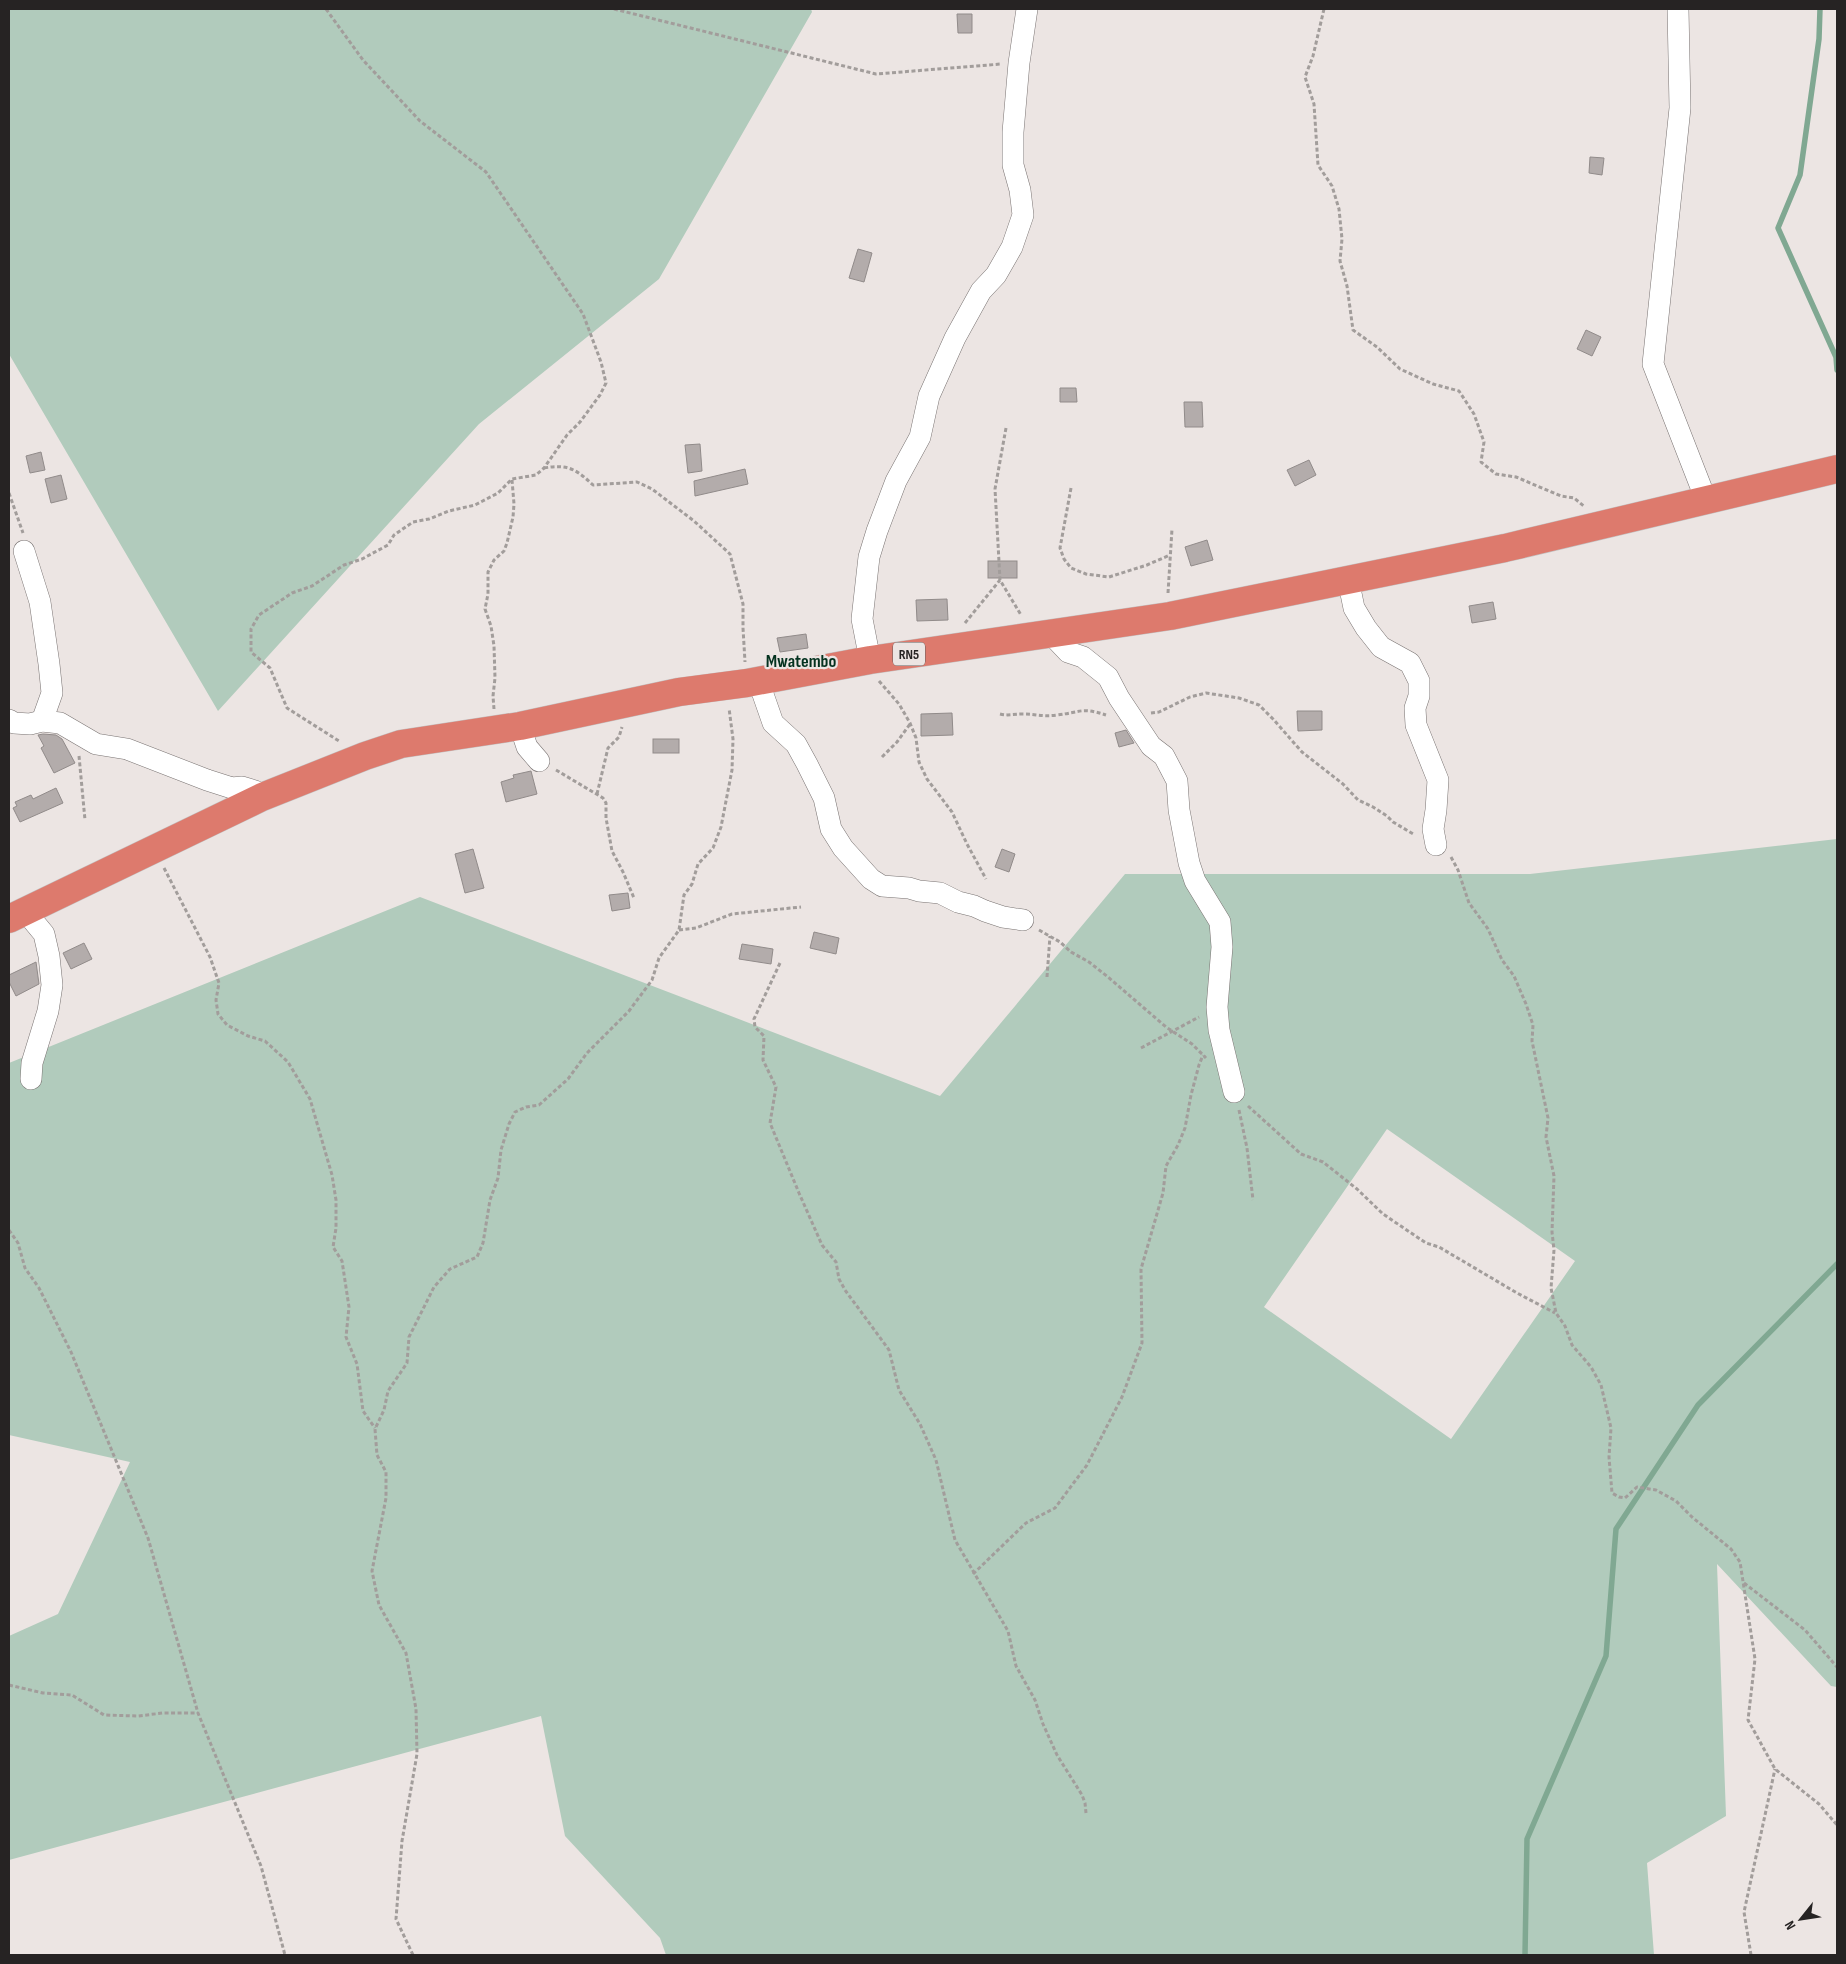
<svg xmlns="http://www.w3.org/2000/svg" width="1846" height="1964" font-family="'Sofia Sans Condensed',sans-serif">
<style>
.green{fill:#b1cbbc;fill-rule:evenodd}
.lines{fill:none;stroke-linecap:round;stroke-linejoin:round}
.stream{stroke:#80a892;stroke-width:5.5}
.building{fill:#b3acab;stroke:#918b8a}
.street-casing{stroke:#797372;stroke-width:22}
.highway-casing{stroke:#c2c1c1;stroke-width:29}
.path{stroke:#a29d9b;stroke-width:3;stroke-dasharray:4 2.5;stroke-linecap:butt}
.street{stroke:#fff;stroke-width:21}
.highway{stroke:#dd7a6d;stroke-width:28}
.labels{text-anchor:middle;stroke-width:4.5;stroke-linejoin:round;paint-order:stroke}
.shield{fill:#ece5e3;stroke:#615d5d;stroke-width:1}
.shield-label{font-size:14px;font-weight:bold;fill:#262323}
.quarter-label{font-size:18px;font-weight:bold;fill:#04321f;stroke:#ece5e3}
</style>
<rect width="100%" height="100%" fill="#ece5e3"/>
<g class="green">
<path d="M9,9H811L812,12L659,279L479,424L218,711L9,354Z"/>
<path d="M1837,839V1687L1831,1686L1717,1564L1726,1816L1647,1863L1654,1955H666L660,1938L565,1836L541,1716L9,1860V1636L58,1614L130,1462L9,1435V1063L420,897L940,1096L1125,874H1530ZM1387,1129L1575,1261L1451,1439L1264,1307Z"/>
</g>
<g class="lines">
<g class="stream">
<path d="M1820,9L1819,39L1800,175L1778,228L1836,357L1837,370"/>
<path d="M1525,1955L1527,1839L1606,1656L1616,1529L1698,1405L1837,1264"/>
</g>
</g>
<g class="building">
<path d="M957,14H972V33H958Z"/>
<path d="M1590,157L1604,158L1602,175L1589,173Z"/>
<path d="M858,249L872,253L864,282L849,278Z"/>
<path d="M1586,330L1601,337L1592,356L1577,349Z"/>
<path d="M1060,388H1076L1077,402H1060Z"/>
<path d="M1184,402H1202L1203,427H1185Z"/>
<path d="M700,444L702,471L688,473L685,445Z"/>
<path d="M41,452L45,470L30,473L26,456Z"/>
<path d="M1309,460L1316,475L1295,486L1287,470Z"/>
<path d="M745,469L748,484L695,496L694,481Z"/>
<path d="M61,475L67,499L51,503L45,479Z"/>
<path d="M1207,540L1213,560L1191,566L1185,547Z"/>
<rect x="988" y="561" width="29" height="17"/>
<path d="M947,599L948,620L917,621L916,600Z"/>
<path d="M1493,602L1496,619L1472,623L1469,606Z"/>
<path d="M806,634L808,648L780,652L777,638Z"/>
<path d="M1297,711H1322V730L1298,731Z"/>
<path d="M952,713L953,735L921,736V714Z"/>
<path d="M1126,730L1134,743L1119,747L1115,733Z"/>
<path d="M43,734L56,735L62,739L75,763L54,773L41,748L44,746L38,735Z"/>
<rect x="653" y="739" width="26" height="14"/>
<path d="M531,771L537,794L506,802L501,782L514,778L513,775Z"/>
<path d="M56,788L63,803L20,822L13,808L17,806L15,802L31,795L33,799Z"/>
<path d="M473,849L484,888L465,893L455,854Z"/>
<path d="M1002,849L1015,854L1009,872L995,867Z"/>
<path d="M628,893L630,908L612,911L609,895Z"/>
<path d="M814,932L839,938L836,954L810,948Z"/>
<path d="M84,943L92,959L71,969L63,953Z"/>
<path d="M742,944L773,949L771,964L739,959Z"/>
<path d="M36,962L39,984L16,996L9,982V975Z"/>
</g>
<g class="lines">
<defs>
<g id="street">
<path d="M1678,9L1680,108L1653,364L1706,500"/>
<path d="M24,551L40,602L49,664L52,693L42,721"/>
<path d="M1348,579L1354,608L1366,628L1381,647L1410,663L1419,681V696L1415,708L1416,725L1438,780L1436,810L1433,829L1436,845"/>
<path d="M1051,634L1068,652L1083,657L1108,677L1119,698L1151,746L1164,756L1177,781L1179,810L1189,863L1195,881L1220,922L1222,947L1217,1007L1219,1030L1234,1092"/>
<path d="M870,660L862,619L869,557L877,531L896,481L920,437L929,396L955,338L981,291L996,275L1012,247L1023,215L1020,190L1013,165V132L1019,63L1027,9"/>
<path d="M758,680L773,723L796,744L807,764L824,798L831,829L843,848L871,879L882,886L909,888L919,891L940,893L958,902L974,906L985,911L1003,917L1023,920"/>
<path d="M9,720L14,723L30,724L42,721L60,723L96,744L127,749L207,780L232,788L242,787L255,791L262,797"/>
<path d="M520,726L527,747L539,761"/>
<path d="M25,911L44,934L49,956L52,985L48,1011L32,1063L31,1079"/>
</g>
<path id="highway" d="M9,919L262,797L365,756L401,744L520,726L679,692L747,683L870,660L1170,616L1505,548L1837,469"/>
</defs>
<use href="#street" class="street-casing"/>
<use href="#highway" class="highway-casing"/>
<g class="path">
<path d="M326,9L363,60L420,121L486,172L583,314L601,362L606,383L600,395L580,422L567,435L544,468L536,475L512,479L498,493L475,505L449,511L429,519L413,522L394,535L388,545L362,559L344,565L312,586L292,593L259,615L251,629V652L270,668L287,708L339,741"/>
<path d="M614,9L876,74L1001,64"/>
<path d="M1324,9L1313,56L1305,77L1314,104L1318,165L1332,186L1339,209L1342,239L1340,261L1347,286L1353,330L1377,347L1400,369L1433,384L1459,391L1474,414L1484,442L1481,462L1496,474L1516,477L1561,496L1574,498L1585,507"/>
<path d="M1006,428L995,489L1000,580L1021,615"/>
<path d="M544,468C568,464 576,469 593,485L637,482L652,489L694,521L730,554L743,604V628L745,662"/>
<path d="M1071,488L1060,548L1064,559L1071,568L1086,574L1109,577L1147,565L1170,555"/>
<path d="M9,493L23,533"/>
<path d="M1168,593L1172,529"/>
<path d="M965,623L1000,580"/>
<path d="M879,681L899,704L910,723L916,738L919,762L927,779L952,812L967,844L986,879"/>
<path d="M494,709L493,696L495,678L494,646L491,626L485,609L488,594V572L494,560L504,551L507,543L513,517L514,504L512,480"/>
<path d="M1151,713L1159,712L1190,697L1206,693L1239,698L1259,705L1273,719L1302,752L1343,784L1358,800L1373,807L1387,816L1393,822L1415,835"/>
<path d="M1000,714C1008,716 1014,714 1023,714C1035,714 1043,717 1057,715C1082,712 1081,707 1106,715"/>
<path d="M79,756L85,820"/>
<path d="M882,757L897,742L910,724"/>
<path d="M556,770L603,798L606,803V818L612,851L623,872L634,898"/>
<path d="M597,794L608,748L619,737L622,727"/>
<path d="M1451,857L1458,870L1469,903L1488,929L1502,960L1514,976L1526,1004L1533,1025L1532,1041L1548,1118L1546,1137L1554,1176L1552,1232L1554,1250L1551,1288L1556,1313L1565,1326L1572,1345L1591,1367L1601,1385L1611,1428L1609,1457L1612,1493L1619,1497L1625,1498L1637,1487L1656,1490L1676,1501L1692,1517L1731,1549L1740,1562L1755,1659L1748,1720L1775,1769L1819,1804L1837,1825"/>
<path d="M164,868L210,957L219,983L216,1000L218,1014L227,1025L248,1036L265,1041L288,1062L310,1099L332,1175L336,1200V1228L333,1247L342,1261L349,1307L346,1337L357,1364L363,1411L375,1428"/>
<path d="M679,930L696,928L732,914L801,907"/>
<path d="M1039,930L1060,942L1071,952L1089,962L1108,977L1166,1027L1192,1044L1206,1058"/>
<path d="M780,963L754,1019L755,1027L764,1036L763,1060L776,1087L770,1123L799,1193L822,1245L836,1262L839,1279L845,1290L889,1350L899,1390L920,1424L936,1460L955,1540L1008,1631L1016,1666L1035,1700L1043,1724L1057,1755L1082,1795L1085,1803L1086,1813"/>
<path d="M1047,977L1050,936"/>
<path d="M1141,1048L1199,1017"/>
<path d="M1248,1106L1301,1154L1323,1162L1357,1189L1383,1214L1426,1243L1439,1247L1517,1293L1555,1313"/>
<path d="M1239,1110L1247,1148L1253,1200"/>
<path d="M9,1230L18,1243L25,1268L39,1288L71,1352L148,1538L198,1713L261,1866L285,1955"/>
<path d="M973,1574L1026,1523L1055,1508L1087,1465L1122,1397L1142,1343L1141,1269L1163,1193L1166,1166L1178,1145L1185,1128L1191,1095L1199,1065L1203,1055"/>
<path d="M1744,1583L1805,1630L1837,1667"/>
<path d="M9,1685L43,1693L72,1695L104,1715L138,1716L163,1713H198"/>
<path d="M413,1955L396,1919L402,1841L417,1754L416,1709L406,1653L379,1605L372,1571L386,1498V1472L377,1455L375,1429L384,1410L388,1391L407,1363L409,1337L434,1287L450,1269L477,1257L483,1243L490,1200L498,1178L501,1150L509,1124L515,1112L526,1107L539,1105L568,1079L587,1053L629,1011L652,980L659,958L679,930L684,895L692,884L698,864L713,848L721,827L732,770L733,739L729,708"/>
<path d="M1751,1955L1744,1912L1775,1769"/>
</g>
<use href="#street" class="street"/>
<use href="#highway" class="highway"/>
</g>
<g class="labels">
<rect class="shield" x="893" y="642.5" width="32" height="23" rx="4"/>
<g class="shield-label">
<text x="909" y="659">RN5</text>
</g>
<g class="quarter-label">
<text x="801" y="667">Mwatembo</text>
</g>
</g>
<rect width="1846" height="1964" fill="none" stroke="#262323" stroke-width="20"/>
<g transform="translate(1801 1919) rotate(240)" stroke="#ece5e3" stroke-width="4" paint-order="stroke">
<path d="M0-4L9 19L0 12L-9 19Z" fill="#262323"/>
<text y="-8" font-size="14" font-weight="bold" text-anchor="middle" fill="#262323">N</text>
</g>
</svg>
